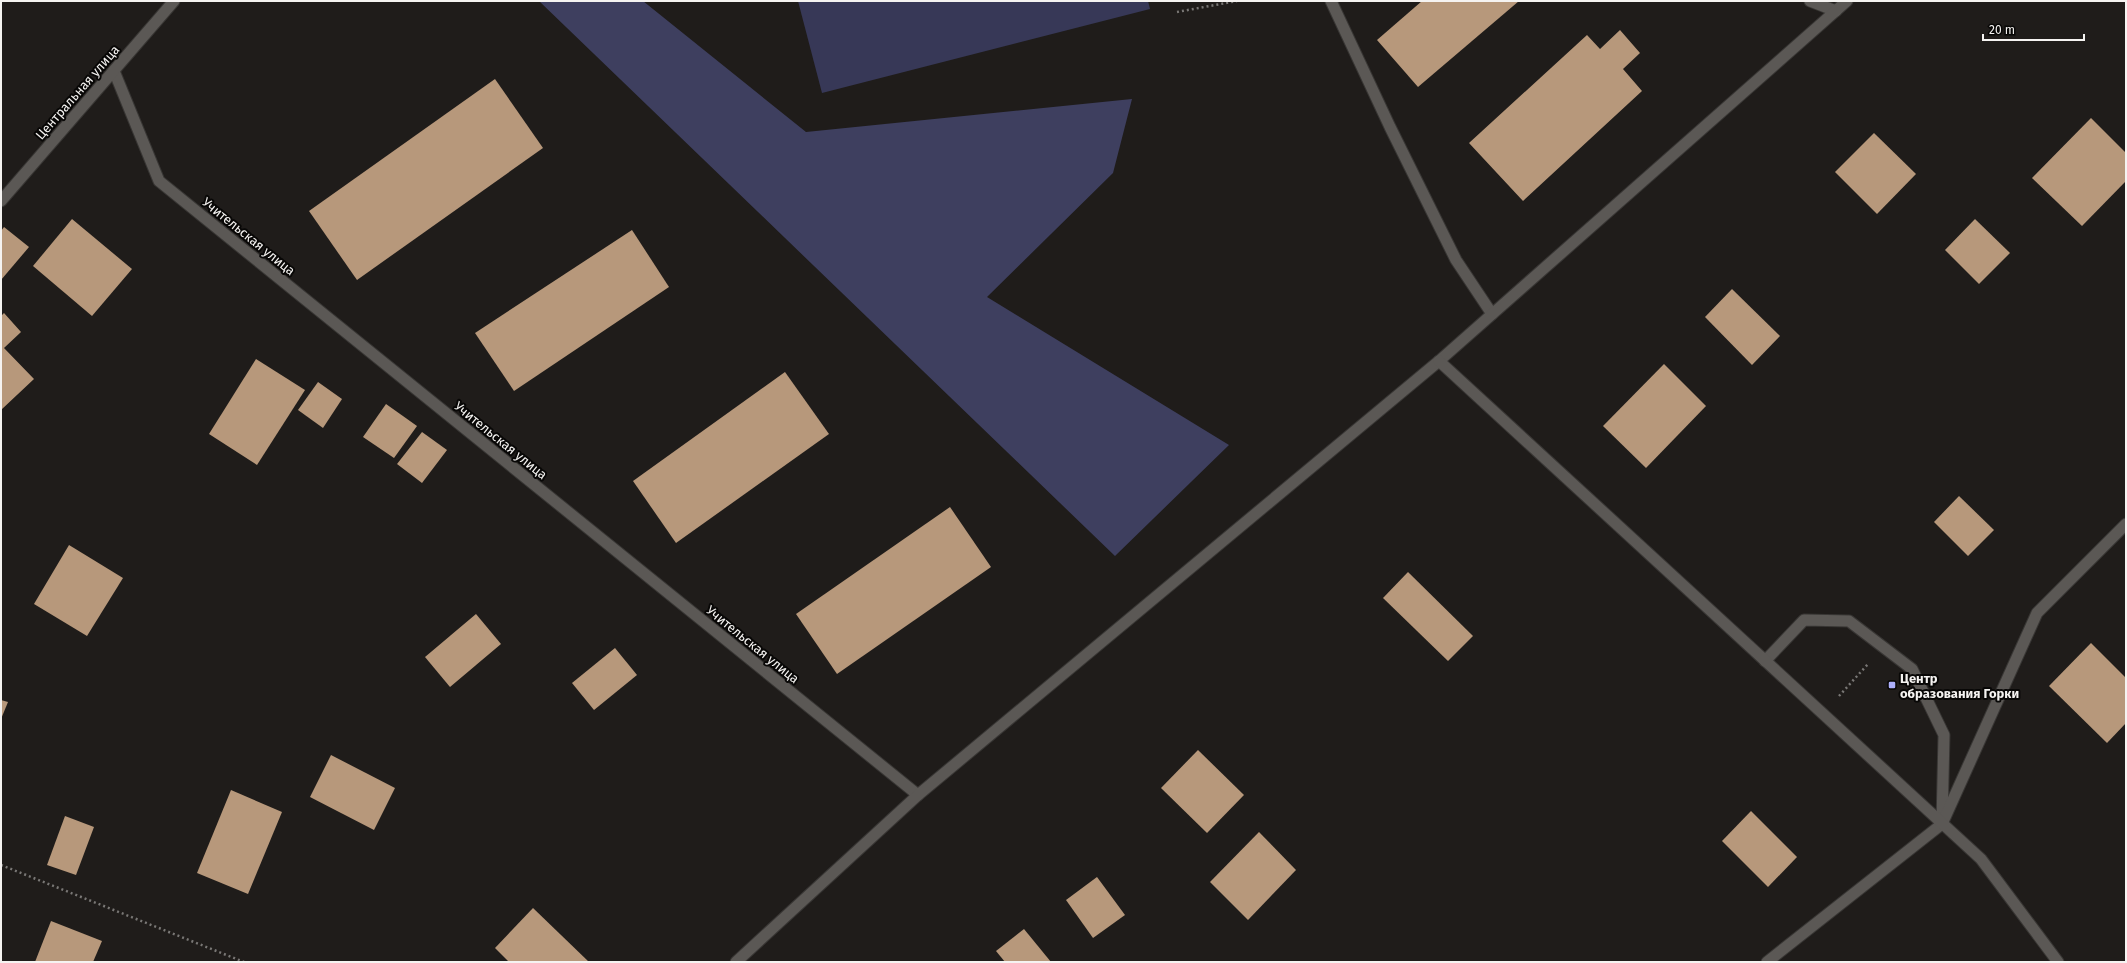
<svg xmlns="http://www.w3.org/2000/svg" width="2127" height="963" font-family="'Fira Sans',sans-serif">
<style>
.green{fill:#373857}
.forest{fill:#3e3f5f}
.building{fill:#b7987b}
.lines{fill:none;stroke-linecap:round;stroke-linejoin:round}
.service-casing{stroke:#383634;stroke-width:13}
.minor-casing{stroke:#383634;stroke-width:13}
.tertiary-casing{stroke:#383634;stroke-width:13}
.path{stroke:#797775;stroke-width:2.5;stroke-dasharray:2 3;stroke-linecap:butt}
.service{stroke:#5b5855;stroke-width:11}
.minor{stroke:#5b5855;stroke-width:11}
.tertiary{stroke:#5b5855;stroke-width:11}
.poi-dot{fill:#adaffb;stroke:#080706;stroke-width:1.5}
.labels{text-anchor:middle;stroke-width:4;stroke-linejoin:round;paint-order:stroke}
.street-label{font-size:13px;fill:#f5f3f1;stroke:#080706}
.poi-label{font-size:13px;font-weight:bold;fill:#f5f3f1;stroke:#080706;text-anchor:start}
</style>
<rect width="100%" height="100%" fill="#1f1c1a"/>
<path class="green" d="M798,1H1148L1150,9L822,93Z"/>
<path class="forest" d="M539,1H643L806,132L1132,99L1113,173L987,297L1229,445L1115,556Z"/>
<g class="building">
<path d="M1422,1H1519L1418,87L1377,40Z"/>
<path d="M1620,30L1640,53L1623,69L1642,91L1523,201L1469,143L1587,35L1600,49Z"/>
<path d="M495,79L543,148L357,280L309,211Z"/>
<path d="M2091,118L2126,153V181L2082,226L2032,178Z"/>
<path d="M1874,133L1916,174L1877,214L1835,172Z"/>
<path d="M72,219L132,269L92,316L33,266Z"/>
<path d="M1975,219L2010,253L1979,284L1945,250Z"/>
<path d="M4,227L29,247L1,280V231Z"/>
<path d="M632,230L669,287L514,391L475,333Z"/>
<path d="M1732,289L1780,336L1752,365L1705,317Z"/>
<path d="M4,313L21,332L4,348L34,379L1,410V316Z"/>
<path d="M256,359L305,390L257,465L209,434Z"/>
<path d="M1664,364L1706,406L1646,468L1603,426Z"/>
<path d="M785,372L829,434L676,543L633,481Z"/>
<path d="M318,382L342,399L323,428L298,410Z"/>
<path d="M386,404L417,426L394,458L363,437Z"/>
<path d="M422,432L447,450L422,483L397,464Z"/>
<path d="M1959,496L1994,530L1968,556L1934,522Z"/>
<path d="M950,507L991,567L837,674L796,614Z"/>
<path d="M69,545L123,578L87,636L34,604Z"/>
<path d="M1408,572L1473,636L1448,661L1383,598Z"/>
<path d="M476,614L501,644L450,687L425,657Z"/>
<path d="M2091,643L2126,678V723L2107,743L2049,686Z"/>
<path d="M615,648L637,675L594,710L572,683Z"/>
<path d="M1,700L8,702L1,719Z"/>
<path d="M1198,750L1244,795L1207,833L1161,788Z"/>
<path d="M331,755L395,788L374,830L310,797Z"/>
<path d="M231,790L282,812L248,894L197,873Z"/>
<path d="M1751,811L1797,857L1768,887L1722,841Z"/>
<path d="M65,816L94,827L76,875L47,865Z"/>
<path d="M1259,832L1296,870L1248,920L1210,882Z"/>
<path d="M1097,877L1125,915L1093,938L1066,900Z"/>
<path d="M533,908L589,962H509L495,948Z"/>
<path d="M51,921L102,941L93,962H35Z"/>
<path d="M1024,929L1051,962H1005L996,951Z"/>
</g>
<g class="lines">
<defs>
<g id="service">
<path d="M1331,1L1390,127L1456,260L1492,314"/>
<path d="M1810,1L1836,11"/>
<path d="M1765,661L1804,620L1849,621L1912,669L1944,735L1942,823"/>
</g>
<g id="minor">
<path d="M114,71L159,181L918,795"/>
<path d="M1,201L174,1"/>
<path d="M736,962L918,795L1439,361L1847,1"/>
<path d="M1767,962L1942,824L2037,613L2126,524"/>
</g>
<path id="tertiary" d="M1439,361L1981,859L2058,962"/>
</defs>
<use href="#service" class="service-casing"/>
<use href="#minor" class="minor-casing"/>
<use href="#tertiary" class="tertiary-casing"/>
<g class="path">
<path d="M1177,12L1237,1"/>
<path d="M1839,696L1868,664"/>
<path d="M1,865L244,962"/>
</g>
<use href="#service" class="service"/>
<use href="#minor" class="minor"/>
<use href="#tertiary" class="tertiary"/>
</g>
<rect class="poi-dot" x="1888" y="681" width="8" height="8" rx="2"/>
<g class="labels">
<g class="street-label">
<text transform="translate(77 92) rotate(-49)" y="5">Центральная улица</text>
<text transform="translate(249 236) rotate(39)" y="5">Учительская улица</text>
<text transform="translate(501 440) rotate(39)" y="5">Учительская улица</text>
<text transform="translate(753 644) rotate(39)" y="5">Учительская улица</text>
</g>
<g class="poi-label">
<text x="1900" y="683">Центр<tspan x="1900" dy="15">образования Горки</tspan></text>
</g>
</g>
<rect width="2127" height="963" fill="none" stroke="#f5f3f1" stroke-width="4"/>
<path d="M1983 34v6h101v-6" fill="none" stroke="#f5f3f1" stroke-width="2"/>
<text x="1989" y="34" font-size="12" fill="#f5f3f1" stroke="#080706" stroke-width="3" paint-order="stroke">20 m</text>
</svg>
